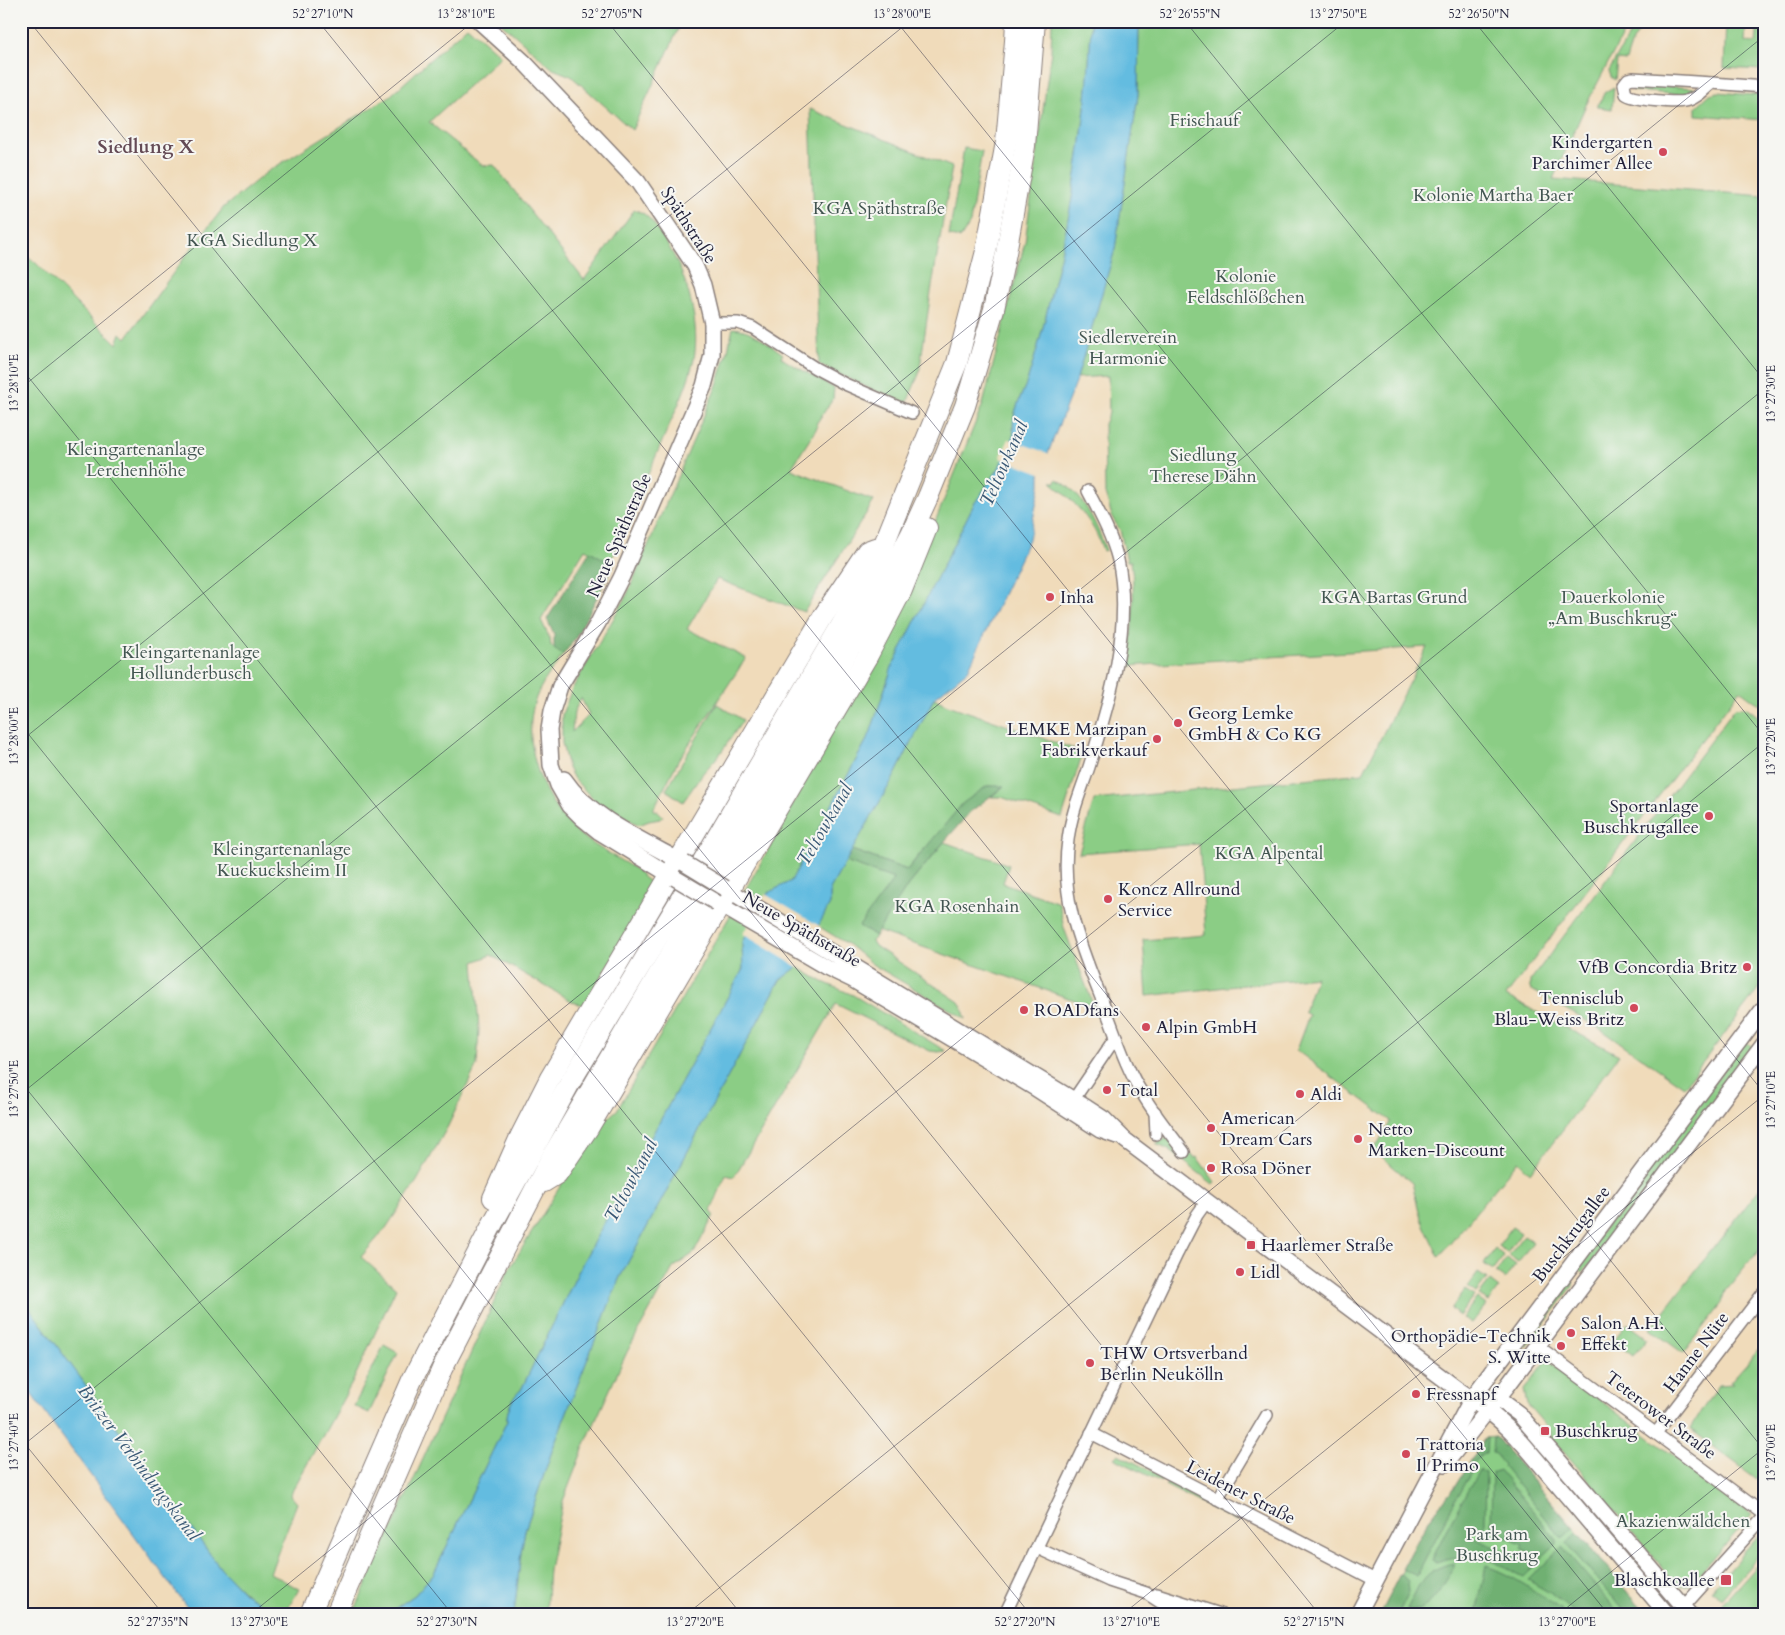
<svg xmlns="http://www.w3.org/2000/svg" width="1785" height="1635" font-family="Cardo,serif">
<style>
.green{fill:#8bcd85;stroke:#567860;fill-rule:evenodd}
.forest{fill:#70b072;stroke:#496956}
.water{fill:#63bce0;stroke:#426f8e}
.pier{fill:#f0dbba}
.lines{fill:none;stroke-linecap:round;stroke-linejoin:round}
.minor-casing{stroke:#897e7a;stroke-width:14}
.secondary-casing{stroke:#897e7a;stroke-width:18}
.motorway-casing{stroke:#897e7a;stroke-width:22}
.minor{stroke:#fff;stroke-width:11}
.secondary{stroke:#fff;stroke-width:15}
.motorway{stroke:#fff;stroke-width:20}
.secondary-bridge-casing{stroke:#897e7a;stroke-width:18;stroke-linecap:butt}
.secondary-bridge{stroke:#fff;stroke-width:15}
.ticks{fill:none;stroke:#22223b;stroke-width:1;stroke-opacity:0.45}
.poi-dot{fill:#d1495b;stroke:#f6f6f2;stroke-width:2}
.labels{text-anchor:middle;stroke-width:4;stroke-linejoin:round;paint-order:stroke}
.park-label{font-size:18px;fill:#425551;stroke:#f6f6f2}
.poi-label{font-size:18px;fill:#22223b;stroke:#f6f6f2;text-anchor:start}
.street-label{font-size:18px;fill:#22223b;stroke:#f6f6f2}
.neighbourhood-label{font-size:19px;font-weight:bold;fill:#644a55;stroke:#f6f6f2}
.water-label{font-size:19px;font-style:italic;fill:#395875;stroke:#f6f6f2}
.neatline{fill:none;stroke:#22223b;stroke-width:2}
.ticks-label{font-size:12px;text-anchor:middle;fill:#22223b}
</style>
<rect width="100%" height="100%" fill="#f6f6f2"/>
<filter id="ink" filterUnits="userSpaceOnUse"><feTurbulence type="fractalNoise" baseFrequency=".02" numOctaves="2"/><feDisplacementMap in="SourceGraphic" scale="10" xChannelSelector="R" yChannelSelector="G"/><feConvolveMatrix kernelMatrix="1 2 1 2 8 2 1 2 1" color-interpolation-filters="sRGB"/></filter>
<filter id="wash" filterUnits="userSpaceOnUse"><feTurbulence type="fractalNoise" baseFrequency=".0096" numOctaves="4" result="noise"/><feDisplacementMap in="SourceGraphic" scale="20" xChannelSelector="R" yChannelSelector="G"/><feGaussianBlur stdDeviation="1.12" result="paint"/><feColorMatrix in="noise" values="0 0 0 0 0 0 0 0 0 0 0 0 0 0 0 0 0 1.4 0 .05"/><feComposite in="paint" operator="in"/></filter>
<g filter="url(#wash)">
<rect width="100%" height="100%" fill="#f0dbba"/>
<g class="green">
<path d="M499,21H682L632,130L571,76L553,69Z"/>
<path d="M1052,21H1091C1089,99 1077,182 1060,258C1053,285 1047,313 1040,339C1036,353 1032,366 1028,379C1022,396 1010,415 1014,434L998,470L974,504L892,667L870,734L791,881L768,893L742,942L743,969L584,1260L521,1390C513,1396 506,1411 507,1421L434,1573L415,1595L387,1614H353L508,1271L596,1128L617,1110L767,852L857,684L928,539L983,404L1025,242L1051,51Z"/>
<path d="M1139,21H1630L1585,107L1553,179L1764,196V708L1740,690L1506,996L1619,1055L1530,1173L1518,1161L1439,1257L1421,1219L1412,1183L1374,1150L1391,1121L1296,1050L1309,1015L1304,1012L1316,977L1147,996L1143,940L1206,935L1199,844L1079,853L1094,800L1363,773L1427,647L1128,666C1132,631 1136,597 1131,561H1127L1120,530L1113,519L1105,494L1104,424L1109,413L1108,376L1077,378L1115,249L1138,95Z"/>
<path d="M1637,21H1655C1637,27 1630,45 1626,61L1617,60L1615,80L1611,77L1609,71Z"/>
<path d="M1726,22L1746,23L1745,42L1756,43L1758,24L1764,25V70L1724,68Z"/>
<path d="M467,26L501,56L429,122L483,166L494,165L584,280L634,210C651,213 658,231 667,244C687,275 702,327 693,363C686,391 672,418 661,444C644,484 627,523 610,563L585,549L541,620L550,639L551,646L563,655C555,667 544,679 538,693C517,739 544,807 582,836C599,849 619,859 637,870L644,878L656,886L584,1005L575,1003L491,955L474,962L479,1029L477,1065L448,1126L417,1181L386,1228L361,1257L396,1288L352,1383L290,1495L297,1503L270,1573L299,1589L285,1614C263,1614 235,1584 221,1569L21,1297V253L36,263L117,344L121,333L126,338L187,254L224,207L267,172L390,96Z"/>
<path d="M1634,84L1695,88L1696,90L1686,95L1634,91L1631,87Z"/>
<path d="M1614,87L1612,109L1597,107L1605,92Z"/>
<path d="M1718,92L1764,96V120L1696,115V107L1710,94Z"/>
<path d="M810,109L952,167L930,298L919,374L906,405L819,365Z"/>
<path d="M964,148L982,151L970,223L961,238L949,236Z"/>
<path d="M733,328C752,329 768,343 783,354L781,357L786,361L834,388L833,399L816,424L818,426L791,469L874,501L804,612L717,579L687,629L746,658L678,761L653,810L658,811L663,816L660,819L649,821L639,825L595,801L574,779L568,768L562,743V714L572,689L625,599L717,385L727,354ZM581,698L589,715L572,732L574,712Z"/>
<path d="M1057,479C1084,494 1096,523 1106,550L1103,551C1095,522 1073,500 1051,482H1056Z"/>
<path d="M934,698L945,704L1083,752L1062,818L1001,797H991L1003,787L987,786L923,850L907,870L852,850L895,775Z"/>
<path d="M717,704L743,720L720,754L703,773L683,802L666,790Z"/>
<path d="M1746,707L1764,721V982L1684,1087L1599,1028L1530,989V981L1735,708Z"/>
<path d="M944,842L1009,865L1003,883L1059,903L1064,928L1094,1007L877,931L904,891Z"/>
<path d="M845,862L895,878L860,926L875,936L872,941L875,946L959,1002L962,1007L966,1019L872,964L849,945L818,926L830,904V889Z"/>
<path d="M797,967L823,982L853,995L946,1051L938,1052L930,1051L836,1004L734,1177L726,1175L711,1211L714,1215L694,1253L673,1268L627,1352L585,1444L563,1501L549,1569L546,1614H514L521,1552L525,1530L555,1442L619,1279L780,980Z"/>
<path d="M1745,1041L1754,1048L1583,1273L1575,1267Z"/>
<path d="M1167,1138L1186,1156L1192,1154L1195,1158L1197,1157L1215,1182L1213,1184L1169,1150L1156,1144Z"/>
<path d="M1764,1183V1244L1726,1291L1722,1303L1683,1353L1650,1329Z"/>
<path d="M1512,1227L1521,1233L1507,1253L1498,1246Z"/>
<path d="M1524,1236L1533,1242L1518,1262L1509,1255Z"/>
<path d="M1495,1249L1504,1256L1493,1270L1484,1264Z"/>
<path d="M1507,1258L1516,1265L1505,1279L1496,1273Z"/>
<path d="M1478,1273L1487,1279L1476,1293L1468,1287Z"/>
<path d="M1570,1278L1573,1281V1286L1526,1348L1524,1347L1548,1309L1561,1284Z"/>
<path d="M1490,1281L1499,1288L1488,1302L1479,1295Z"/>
<path d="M1465,1290L1474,1296L1459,1316L1451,1309Z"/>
<path d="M1477,1298L1486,1305L1471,1324L1462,1318Z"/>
<path d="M1627,1323L1647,1338L1633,1356L1613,1341Z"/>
<path d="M1764,1344V1471L1757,1479L1690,1429L1718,1385L1733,1384L1730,1382Z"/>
<path d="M384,1345L398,1353L369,1413L354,1406Z"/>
<path d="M1547,1360L1752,1515L1689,1585L1678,1586L1551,1436V1432L1527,1404L1524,1390Z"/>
<path d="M1512,1419L1673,1604V1606L1670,1609L1510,1420Z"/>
<path d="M1496,1437L1647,1614H1380L1428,1521L1454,1488L1485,1438Z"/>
<path d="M1118,1454L1161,1476V1482L1114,1458Z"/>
<path d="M1171,1481L1240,1516L1237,1522L1165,1485Z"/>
<path d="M1764,1530V1550L1721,1599L1711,1590Z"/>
<path d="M1764,1557V1614H1714L1716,1611Z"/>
</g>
<g class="forest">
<path d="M590,551L614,565L575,639L563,655L554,649V635L547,619Z"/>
<path d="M987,786H1004L970,812L944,842L904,891L875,936L859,926L894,879L845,862L852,850L907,870L963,803Z"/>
<path d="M1496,1437L1573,1528L1564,1537H1561L1503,1466L1504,1465L1495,1454L1492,1453L1493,1438Z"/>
<path d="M1485,1438H1487L1486,1453H1483L1472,1465L1474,1466L1451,1508L1417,1576L1402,1569L1428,1521L1454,1488Z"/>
<path d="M1479,1470L1486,1473L1485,1525L1484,1529L1475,1527L1471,1537L1517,1556L1519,1553L1534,1561L1536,1565L1524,1577C1515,1573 1507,1567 1498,1564C1478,1554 1457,1555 1435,1562L1432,1560L1446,1530Z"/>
<path d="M1499,1470L1557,1540V1543L1540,1559L1521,1548L1523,1544L1491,1529L1492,1473Z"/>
<path d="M1577,1532L1647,1614H1626L1567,1544Z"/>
<path d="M1562,1547L1563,1548L1619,1614H1576L1550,1593L1528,1580Z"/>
<path d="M1454,1563V1567C1445,1582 1428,1618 1407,1609C1421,1582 1422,1569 1454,1563Z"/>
<path d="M1486,1566C1513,1575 1538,1593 1561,1610L1558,1614H1476Z"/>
<path d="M1400,1574L1408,1581L1409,1592L1398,1614H1386L1381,1611Z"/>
</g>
<g class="water">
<path d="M1091,21H1139L1138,95L1115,249L1077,378L1040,474V486L1029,539L968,670L934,698L895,775L830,889V904L796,968L780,980L619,1279L555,1442L525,1530L521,1552L514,1614H387L415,1595L434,1573L507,1421C506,1411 513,1396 521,1390L584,1260L743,969L742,942L768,893L791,881L870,734L892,667L974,504L998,470L1014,434C1010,415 1022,396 1028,379C1032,366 1036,353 1040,339C1047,313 1053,285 1060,258C1077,182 1089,99 1091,21Z"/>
<path d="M21,1297L221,1569L245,1594L278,1614H192L21,1380Z"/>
</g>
<g class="pier">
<path d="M1009,439L1050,454L1043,474L1000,458Z"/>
<path d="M765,894L821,927L799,968L743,934Z"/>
</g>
</g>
<g filter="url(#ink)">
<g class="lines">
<defs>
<g id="minor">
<path d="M1633,78L1712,83C1705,89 1695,100 1685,101C1676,103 1633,100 1626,94L1624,84L1628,79Z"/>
<path d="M1712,83L1764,87"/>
<path d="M712,323H738L753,328L815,368L845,384L912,413"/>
<path d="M1088,491C1100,514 1112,536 1118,560C1133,627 1109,704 1089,767C1081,791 1071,814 1068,840C1059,902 1084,954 1106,1010C1117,1038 1126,1068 1142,1093C1154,1114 1170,1133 1184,1152"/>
<path d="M1068,1105L1074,1099L1116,1037"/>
<path d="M1155,1112L1156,1134"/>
<path d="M1538,1346L1764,1514"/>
<path d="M1091,1433L1375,1580"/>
<path d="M1656,1433L1764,1292"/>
<path d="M1217,1499L1267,1415"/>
<path d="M1037,1548L1109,1581L1146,1593L1160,1602L1194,1614"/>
<path d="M1157,1594L1220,1614"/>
<path d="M1005,1614L1177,1254L1197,1215L1207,1201"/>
<path d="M1677,1614L1764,1517"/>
</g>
<g id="secondary">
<path d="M479,21L524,62L638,182L695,266L703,285L712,323V355L704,386L622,576L598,623L560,686L552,711L549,730L551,765L558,785L570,806L582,818L598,831L675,878"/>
<path d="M564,779C590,818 644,841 684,863"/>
<path d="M725,888L1087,1108L1104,1119L1125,1140L1456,1388C1483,1406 1503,1421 1524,1445L1667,1614"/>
<path d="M717,903L826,967L853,980L897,1006L1035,1088L1100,1130L1117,1136"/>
<path d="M1489,1399L1503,1402L1519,1414L1690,1614"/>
<path d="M1445,1464L1508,1385L1764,1044"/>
<path d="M1358,1614L1472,1398L1764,1008"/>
</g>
<g id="motorway">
<path d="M544,1182L557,1174L589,1127L867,657L902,590L927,528"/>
<path d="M493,1198L520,1137L550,1078L824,615L867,551L875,548"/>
<path d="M310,1614L412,1380L493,1223L571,1081L679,902L850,610L884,544L957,363L986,251L1006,142L1015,41L1016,21"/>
<path d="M336,1614L442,1369L551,1158L865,622L911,534L928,497L965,406L994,309L1006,253L1025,146L1035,21"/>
</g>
</defs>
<use href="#minor" class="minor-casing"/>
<use href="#secondary" class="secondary-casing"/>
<use href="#motorway" class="motorway-casing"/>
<use href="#minor" class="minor"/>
<use href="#secondary" class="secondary"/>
<use href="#motorway" class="motorway"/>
<defs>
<g id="secondary-bridge">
<path d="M684,863L725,888"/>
<path d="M675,878L717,903"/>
</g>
</defs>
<use href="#secondary-bridge" class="secondary-bridge-casing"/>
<use href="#secondary-bridge" class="secondary-bridge"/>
</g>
</g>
<path class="ticks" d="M29,21L1319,1614M318,21L1608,1614M607,21L1764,1450M896,21L1764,1093M1185,21L1764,736M1474,21L1764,380M1763,21L1764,23M21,35L38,21M21,368L1030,1614M21,388L474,21M21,725L741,1614M21,741L910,21M21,1082L452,1614M21,1094L1346,21M21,1439L163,1614M21,1447L1764,36M251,1614L1764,389M687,1614L1764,742M1123,1614L1764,1095M1559,1614L1764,1448"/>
<g class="poi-dot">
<circle cx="1663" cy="152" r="5"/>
<circle cx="1050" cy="597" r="5"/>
<circle cx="1178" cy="723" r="5"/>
<circle cx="1157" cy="739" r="5"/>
<circle cx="1709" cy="816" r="5"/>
<circle cx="1108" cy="899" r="5"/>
<circle cx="1747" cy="967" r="5"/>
<circle cx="1634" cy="1008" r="5"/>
<circle cx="1024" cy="1010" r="5"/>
<circle cx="1146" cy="1027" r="5"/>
<circle cx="1107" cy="1090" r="5"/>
<circle cx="1300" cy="1094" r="5"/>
<circle cx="1211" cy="1128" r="5"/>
<circle cx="1358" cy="1139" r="5"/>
<circle cx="1211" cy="1168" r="5"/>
<rect x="1246" y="1240" width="10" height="10" rx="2.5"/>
<circle cx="1240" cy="1272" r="5"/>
<circle cx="1571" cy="1333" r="5"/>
<circle cx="1561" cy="1346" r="5"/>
<circle cx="1090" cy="1363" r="5"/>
<circle cx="1416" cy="1394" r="5"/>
<rect x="1540" y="1426" width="10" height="10" rx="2.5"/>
<circle cx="1406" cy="1454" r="5"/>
<rect x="1720" y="1574" width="12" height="12" rx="2.5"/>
</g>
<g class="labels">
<g class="park-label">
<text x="1204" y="126">Frischauf</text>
<text x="1493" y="201">Kolonie Martha Baer</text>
<text x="879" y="214">KGA Späthstraße</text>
<text x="252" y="246">KGA Siedlung X</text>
<text x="1246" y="282">Kolonie<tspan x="1246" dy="21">Feldschlößchen</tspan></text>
<text x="1128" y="343">Siedlerverein<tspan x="1128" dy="21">Harmonie</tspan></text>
<text x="136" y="455">Kleingartenanlage<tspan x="136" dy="21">Lerchenhöhe</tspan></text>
<text x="1203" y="461">Siedlung<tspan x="1203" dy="21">Therese Dähn</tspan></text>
<text x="1394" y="603">KGA Bartas Grund</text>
<text x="1613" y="603">Dauerkolonie<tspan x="1613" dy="21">„Am Buschkrug“</tspan></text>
<text x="191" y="658">Kleingartenanlage<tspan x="191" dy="21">Hollunderbusch</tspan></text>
<text x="282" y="855">Kleingartenanlage<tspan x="282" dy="21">Kuckucksheim II</tspan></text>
<text x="1269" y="859">KGA Alpental</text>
<text x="957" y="912">KGA Rosenhain</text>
<text x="1683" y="1527">Akazienwäldchen</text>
<text x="1497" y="1540">Park am<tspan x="1497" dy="21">Buschkrug</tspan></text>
</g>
<g class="poi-label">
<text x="1653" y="148" text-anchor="end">Kindergarten<tspan x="1653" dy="21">Parchimer Allee</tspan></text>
<text x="1060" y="603">Inha</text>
<text x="1188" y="719">Georg Lemke<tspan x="1188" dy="21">GmbH &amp; Co KG</tspan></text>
<text x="1147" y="735" text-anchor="end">LEMKE Marzipan<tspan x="1147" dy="21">Fabrikverkauf</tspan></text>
<text x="1699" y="812" text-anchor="end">Sportanlage<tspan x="1699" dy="21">Buschkrugallee</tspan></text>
<text x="1118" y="895">Koncz Allround<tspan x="1118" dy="21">Service</tspan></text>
<text x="1737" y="973" text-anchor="end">VfB Concordia Britz</text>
<text x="1624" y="1004" text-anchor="end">Tennisclub<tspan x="1624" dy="21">Blau-Weiss Britz</tspan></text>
<text x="1034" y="1016">ROADfans</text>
<text x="1156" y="1033">Alpin GmbH</text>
<text x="1117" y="1096">Total</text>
<text x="1310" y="1100">Aldi</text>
<text x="1221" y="1124">American<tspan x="1221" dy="21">Dream Cars</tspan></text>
<text x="1368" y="1135">Netto<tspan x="1368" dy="21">Marken-Discount</tspan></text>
<text x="1221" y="1174">Rosa Döner</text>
<text x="1261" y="1251">Haarlemer Straße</text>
<text x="1250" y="1278">Lidl</text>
<text x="1581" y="1329">Salon A.H.<tspan x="1581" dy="21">Effekt</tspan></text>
<text x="1551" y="1342" text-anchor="end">Orthopädie-Technik<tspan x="1551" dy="21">S. Witte</tspan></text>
<text x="1100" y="1359">THW Ortsverband<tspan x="1100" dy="21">Berlin Neukölln</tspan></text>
<text x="1426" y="1400">Fressnapf</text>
<text x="1555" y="1437">Buschkrug</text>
<text x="1416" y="1450">Trattoria<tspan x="1416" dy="21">Il Primo</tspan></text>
<text x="1715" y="1586" text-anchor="end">Blaschkoallee</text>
</g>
<g class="street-label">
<text transform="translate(689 225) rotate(57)" y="6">Späthstraße</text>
<text transform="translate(619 535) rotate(-66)" y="6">Neue Späthstraße</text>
<text transform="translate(802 929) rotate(30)" y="6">Neue Späthstraße</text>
<text transform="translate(1571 1234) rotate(-53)" y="6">Buschkrugallee</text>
<text transform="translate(1696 1352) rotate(-53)" y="6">Hanne Nüte</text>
<text transform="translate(1661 1415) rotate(37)" y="6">Teterower Straße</text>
<text transform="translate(1241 1492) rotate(27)" y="6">Leidener Straße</text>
</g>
<g class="neighbourhood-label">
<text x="146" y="153">Siedlung X</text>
</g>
<g class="water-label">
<text transform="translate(1003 463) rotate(-66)" y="7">Teltowkanal</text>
<text transform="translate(824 824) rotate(-60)" y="7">Teltowkanal</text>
<text transform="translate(630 1180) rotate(-62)" y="7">Teltowkanal</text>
<text transform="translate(140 1462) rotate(53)" y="7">Britzer Verbindungskanal</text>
</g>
</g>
<rect width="1785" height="1635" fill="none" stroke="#f6f6f2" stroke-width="55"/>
<rect x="28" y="28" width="1730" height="1580" class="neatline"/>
<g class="ticks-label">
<text x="323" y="18">52°27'10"N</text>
<text x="466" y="18">13°28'10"E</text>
<text x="612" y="18">52°27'05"N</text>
<text x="902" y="18">13°28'00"E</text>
<text x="1190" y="18">52°26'55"N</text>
<text x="1338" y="18">13°27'50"E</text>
<text x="1479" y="18">52°26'50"N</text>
<text transform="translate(14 383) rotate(-90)" y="4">13°28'10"E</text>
<text transform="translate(1771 394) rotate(-90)" y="4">13°27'30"E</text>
<text transform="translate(14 736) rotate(-90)" y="4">13°28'00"E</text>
<text transform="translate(1771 747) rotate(-90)" y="4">13°27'20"E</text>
<text transform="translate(14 1089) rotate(-90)" y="4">13°27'50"E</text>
<text transform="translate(1771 1100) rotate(-90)" y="4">13°27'10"E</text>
<text transform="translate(14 1442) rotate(-90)" y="4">13°27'40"E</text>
<text transform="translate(1771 1453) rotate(-90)" y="4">13°27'00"E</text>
<text x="158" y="1626">52°27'35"N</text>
<text x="259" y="1626">13°27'30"E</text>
<text x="447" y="1626">52°27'30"N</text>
<text x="695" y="1626">13°27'20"E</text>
<text x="1025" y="1626">52°27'20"N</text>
<text x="1131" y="1626">13°27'10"E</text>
<text x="1314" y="1626">52°27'15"N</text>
<text x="1567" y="1626">13°27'00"E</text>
</g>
</svg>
